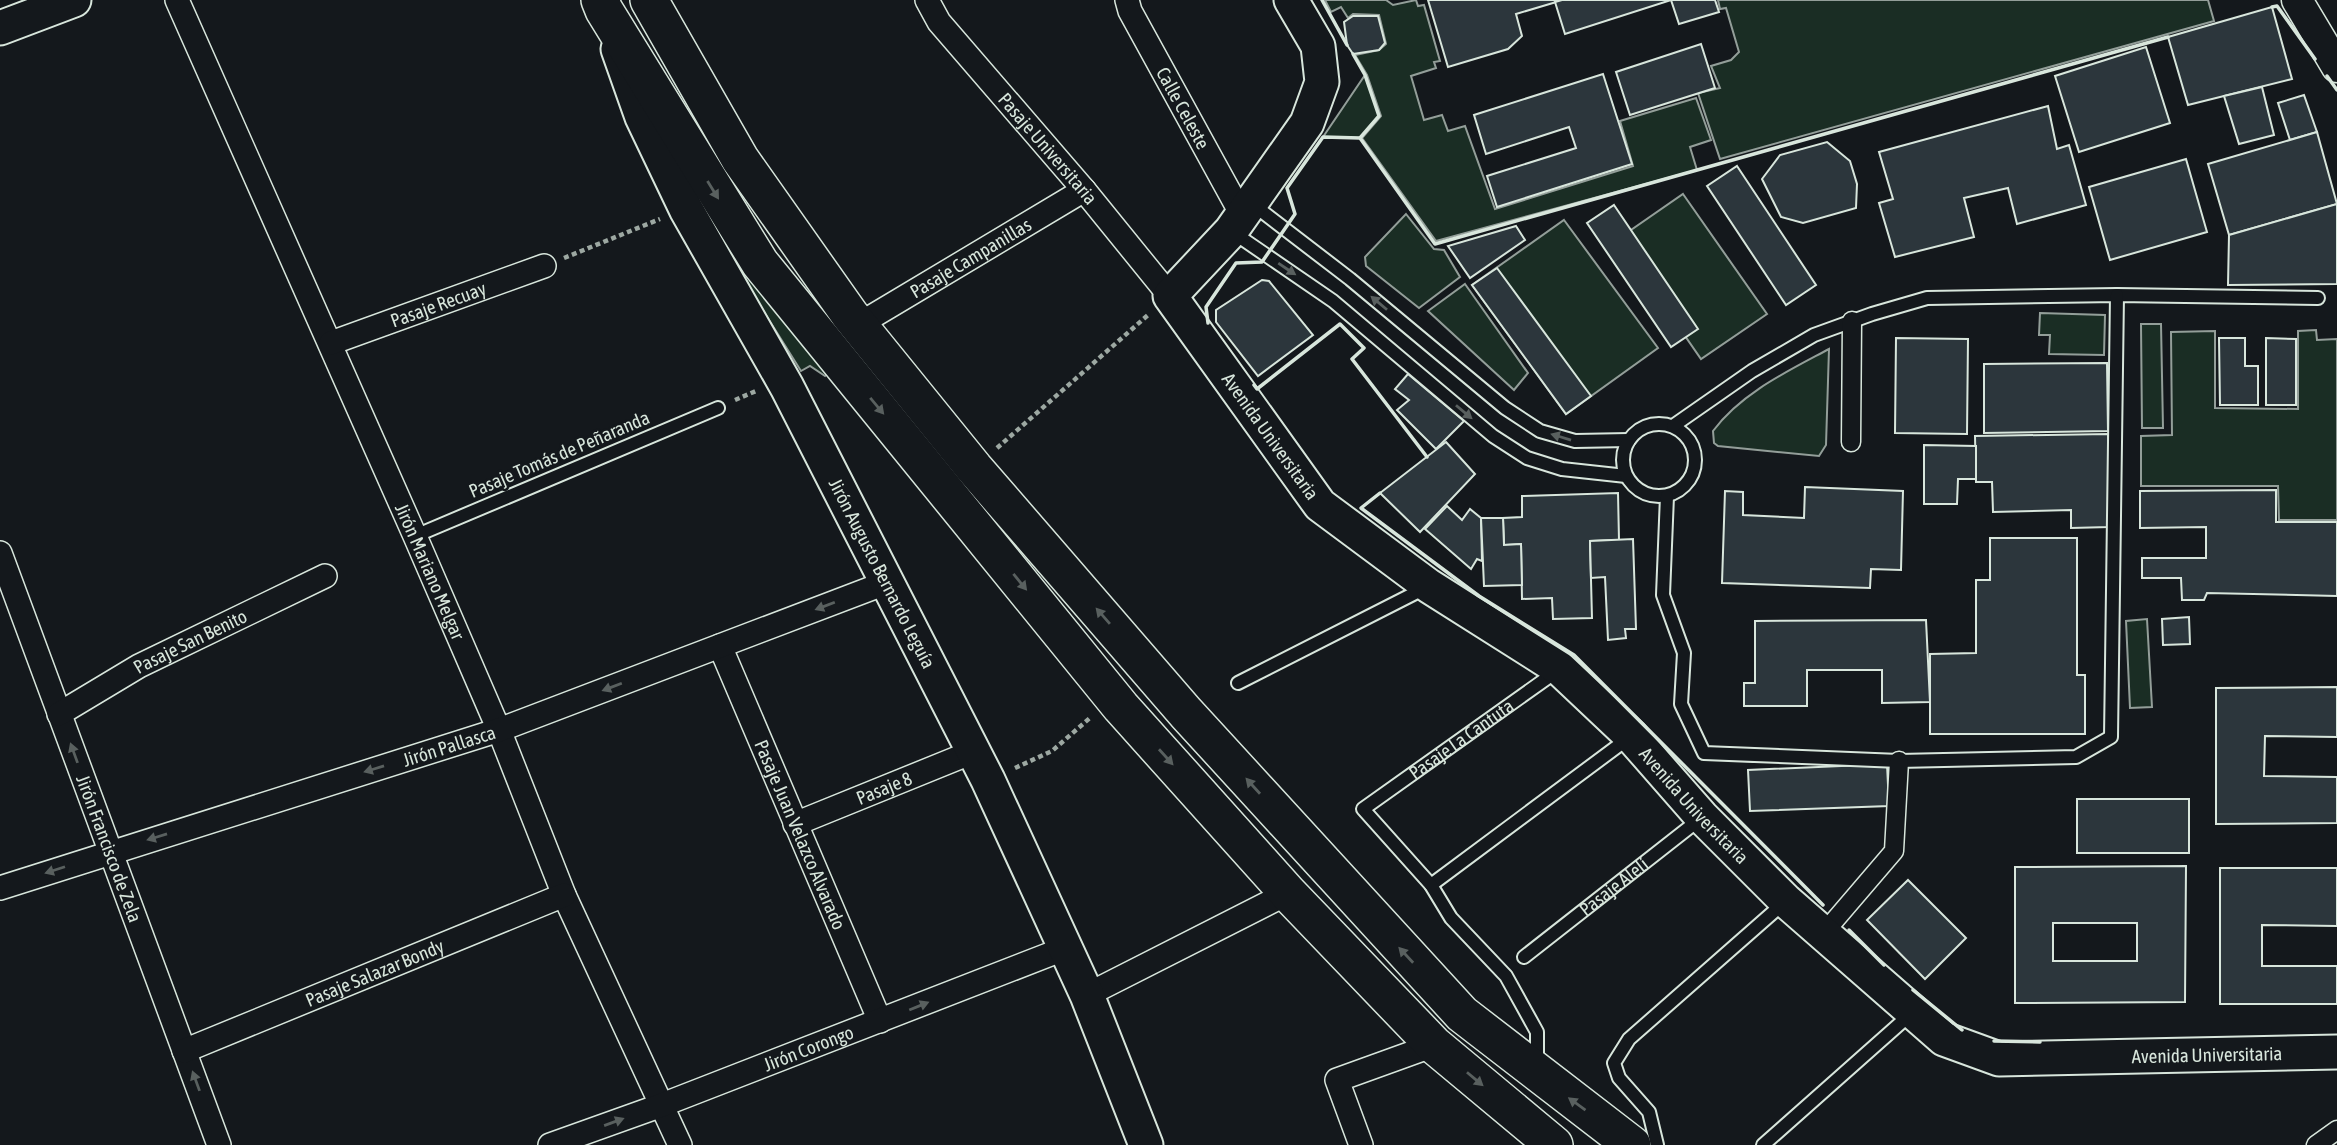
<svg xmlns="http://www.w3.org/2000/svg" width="2337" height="1145" font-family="'Asap Condensed',sans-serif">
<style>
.green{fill:#1a2d24;stroke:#939e99;stroke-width:2}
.building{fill:#2c363c;stroke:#d8e6dc;stroke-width:2;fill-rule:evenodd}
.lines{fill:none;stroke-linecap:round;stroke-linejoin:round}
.service-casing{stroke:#d8e6dc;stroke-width:16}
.pedestrian-casing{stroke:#d8e6dc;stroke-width:21}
.minor-casing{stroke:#d8e6dc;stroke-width:26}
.tertiary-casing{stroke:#d8e6dc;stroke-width:33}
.secondary-casing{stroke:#d8e6dc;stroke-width:37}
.primary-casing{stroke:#d8e6dc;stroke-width:40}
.path{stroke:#9da8a2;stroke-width:4.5;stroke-dasharray:5 3.5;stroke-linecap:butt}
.service{stroke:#14181c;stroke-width:12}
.pedestrian{stroke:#14181c;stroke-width:18}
.minor{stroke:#14181c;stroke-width:23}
.tertiary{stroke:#14181c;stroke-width:30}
.secondary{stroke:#14181c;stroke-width:33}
.primary{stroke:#14181c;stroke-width:37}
.wall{stroke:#d8e6dc;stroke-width:3.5}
.oneway{fill:#59605f}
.labels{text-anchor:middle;stroke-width:5;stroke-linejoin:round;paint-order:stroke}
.street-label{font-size:19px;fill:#d8e6dc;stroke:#14181c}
</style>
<rect width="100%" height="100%" fill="#14181c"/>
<g class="green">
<path d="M1325,0H1386L1393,5L1416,0L1418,6L1424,5L1440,61L1434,62L1436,68L1411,76L1424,120L1442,115L1448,131L1465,126L1495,209L1633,166L1620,121L1696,98L1711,140L1690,147L1697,170L1436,241L1362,138L1381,116L1367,75L1355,55L1379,50L1386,44L1379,15L1353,14L1348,18L1341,7L1331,12Z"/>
<path d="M1718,0H2208L2214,21L1720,159L1698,93L1720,88L1711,66L1731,60L1739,52L1726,8L1720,9Z"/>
<path d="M1365,75L1379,116L1360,138L1323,137Z"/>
<path d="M687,173L836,365L825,376L810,366L801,371L723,247Z"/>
<path d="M1683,194L1767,314L1701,359L1618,239Z"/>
<path d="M1406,214L1434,249L1444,250L1460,277L1419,308L1366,266L1365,257Z"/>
<path d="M1564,220L1658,348L1566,414L1472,285Z"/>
<path d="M1465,284L1528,373L1514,390L1428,311Z"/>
<path d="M2040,313L2105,315L2104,355L2049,354L2050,335H2039Z"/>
<path d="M2141,324H2161L2163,428H2142Z"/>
<path d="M2316,330L2317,340L2337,339V520H2279L2278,486H2141V436L2172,435L2171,332L2215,331V408L2298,409V331Z"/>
<path d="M1829,349L1826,445L1819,456L1718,446L1714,443L1713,431C1741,393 1788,371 1829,349Z"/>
<path d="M2147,619L2152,707L2130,708L2126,621Z"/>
</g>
<g class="building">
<path d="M1428,0H1563L1516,14L1522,36L1508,49L1448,67Z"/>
<path d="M1562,0H1671L1565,34L1555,2Z"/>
<path d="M1671,0H1715L1719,12L1679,24Z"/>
<path d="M2272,7L2292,79L2188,105L2168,37Z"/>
<path d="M1353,16H1378L1385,43L1379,50L1353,54L1347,45L1344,22Z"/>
<path d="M1701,44L1715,88L1630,115L1616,72Z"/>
<path d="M2146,47L2170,123L2079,152L2055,76Z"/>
<path d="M1603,74L1632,164L1497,207L1487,176L1576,148L1569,127L1486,154L1474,115Z"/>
<path d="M2262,87L2274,135L2239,144L2224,96Z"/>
<path d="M2304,95L2317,132L2290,140L2278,103Z"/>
<path d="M2048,106L2057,149L2069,145L2086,205L2017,224L2008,188L1964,198L1974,237L1895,257L1879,203L1893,199L1879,152Z"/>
<path d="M2317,132L2337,204L2229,235L2208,164Z"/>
<path d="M1827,142L1850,161L1857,184L1856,208L1803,223L1781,217L1762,179L1780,155Z"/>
<path d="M2186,159L2207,232L2110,260L2089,187Z"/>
<path d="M1737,166L1816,285L1786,305L1707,186Z"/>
<path d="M2337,204V284L2228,285L2229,235Z"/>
<path d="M1614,205L1698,329L1671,347L1587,223Z"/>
<path d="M1516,226L1525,240L1470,278L1448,246Z"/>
<path d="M1497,268L1591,396L1566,414L1472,285Z"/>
<path d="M1262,280L1269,281L1313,335L1258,376L1216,322V310Z"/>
<path d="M1896,338L1968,339L1967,434L1895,433Z"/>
<path d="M2219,338H2245V366H2258V405H2220Z"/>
<path d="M2266,338L2296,339V405H2266Z"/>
<path d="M2107,363L2108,431L1984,433V364Z"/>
<path d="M1408,374L1464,421L1436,449L1397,410L1409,400L1395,389Z"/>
<path d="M2108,434L2109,527L2071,528V510L1993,512L1992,482H1976L1975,436Z"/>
<path d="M1446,442L1475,474L1420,532L1380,493Z"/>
<path d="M1924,445L1976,446V479H1958L1957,504H1924Z"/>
<path d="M1805,487L1903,491L1901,570L1871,569L1870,588L1722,583L1725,491L1743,492V515L1804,518Z"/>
<path d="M2276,490V522H2337V596L2207,593L2204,600H2182L2181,578H2142V558H2206V527L2140,528V491Z"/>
<path d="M1618,493L1619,540L1590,541L1592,618L1553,619L1552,598L1522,599L1521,544L1504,545L1503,518L1522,517V496Z"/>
<path d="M1447,506L1462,520L1470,509L1481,518L1482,561L1477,559L1471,569L1425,529Z"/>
<path d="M1481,518H1503L1504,545L1521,544L1522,585L1484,586Z"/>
<path d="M1990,538H2077V675H2085V734H1930V654L1976,653V580H1990Z"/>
<path d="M1633,539L1636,629H1625L1626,638L1608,640L1605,577L1591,578L1590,541Z"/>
<path d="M2189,617L2190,644L2163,645L2162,619Z"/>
<path d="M1926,620L1930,702L1882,703V670H1807V706H1744V683H1755V621Z"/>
<path d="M2337,687V737L2265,736L2264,776L2337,777V823L2216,824V688Z"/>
<path d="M1887,764L1889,806L1750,811L1748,770Z"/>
<rect x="2077" y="799" width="112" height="54"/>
<path d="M2186,866L2185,1002L2015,1003V867ZM2053,923H2137V961H2053Z"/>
<path d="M2220,868H2337V926L2262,925V966H2337V1004H2220Z"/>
<path d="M1908,880L1966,938L1925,979L1867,920Z"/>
</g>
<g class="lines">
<defs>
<g id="service">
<path d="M1251,203L1350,279L1505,408L1540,431L1575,441L1629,440"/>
<path d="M1231,231L1333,301L1493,436L1527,458L1562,469L1626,476"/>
<circle cx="1659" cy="460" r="36"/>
<path d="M1673,426L1752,371L1814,335L1872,314L1927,298L2117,295L2318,298"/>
<path d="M1667,496L1663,595L1684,653L1681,704L1704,753L1899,761L2076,757L2111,737L2117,295"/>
<path d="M415,536L718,408"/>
<path d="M1238,683L1425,588"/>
<path d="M1431,885L1630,737"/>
<path id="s1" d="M1524,957L1700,819"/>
<path id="s2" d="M1537,1063V1032L1506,976L1451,918L1431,885L1363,809L1557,671"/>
<path d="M1657,1145L1649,1112L1619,1078L1614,1063L1629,1039L1786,901"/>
<path d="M1763,1145L1913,1012"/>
</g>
<g id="pedestrian">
<path d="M1851,442L1852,321"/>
<path d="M1823,934L1894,851L1899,761"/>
<path d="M2316,1145L2337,1130"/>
</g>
<g id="minor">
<path id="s3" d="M177,0L415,536L499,730L564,895L680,1145"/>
<path id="s4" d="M927,0L939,22L1084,190L1170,296"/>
<path id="s5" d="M1127,0L1130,11L1242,215"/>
<path id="s6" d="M858,325L1084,190"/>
<path id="s7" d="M331,343L544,266"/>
<path id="s8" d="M0,553L219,1145"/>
<path id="s9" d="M720,646L880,1021"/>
<path id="s10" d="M59,714L139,666L325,576"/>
<path id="s11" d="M795,824L975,751"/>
<path id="s12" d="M0,888L499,730L888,582"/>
<path d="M1087,995L1288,893"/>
<path id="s13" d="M184,1051L564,895"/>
<path id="s14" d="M550,1145L662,1105L1066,948"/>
<path d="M1361,1145L1337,1080L1434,1045"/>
</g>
<path id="tertiary" d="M2297,0L2337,67"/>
<g id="secondary">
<path id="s15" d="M1291,0L1318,46L1322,82L1307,123L1231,231L1170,296L1320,505L1429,586L1560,669L1631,736L1702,817L1786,901L1944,1039L1999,1059L2337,1052"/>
<path d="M0,28L74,0"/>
<path id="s16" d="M618,49L642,117L686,209L787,387L988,780L1087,995L1146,1145"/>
</g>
<g id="primary">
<path d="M600,0L604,10L760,263L1121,707L1288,893L1434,1045L1554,1145"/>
<path d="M649,0L740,159L850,315L974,468L1186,713L1462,1014L1632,1145"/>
</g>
</defs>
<use href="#service" class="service-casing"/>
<use href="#pedestrian" class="pedestrian-casing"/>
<use href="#minor" class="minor-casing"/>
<use href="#tertiary" class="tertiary-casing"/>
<use href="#secondary" class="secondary-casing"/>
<use href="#primary" class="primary-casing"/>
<g class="path">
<path d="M564,258L660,219"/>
<path d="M735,400L756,391"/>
<path d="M997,448L1148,315"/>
<path d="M1015,768L1052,751L1091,717"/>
</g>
<use href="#service" class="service"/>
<use href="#pedestrian" class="pedestrian"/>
<use href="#minor" class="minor"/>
<use href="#tertiary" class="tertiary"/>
<use href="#secondary" class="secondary"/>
<use href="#primary" class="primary"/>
<g class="wall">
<path d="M1322,0L1347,45"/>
<path d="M2272,7L2277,6L2315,59"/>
<path d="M1353,54L1365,75L1379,116L1360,138"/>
<path d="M2327,76L2337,90"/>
<path d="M1208,323L1206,307L1236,263L1262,262L1295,214L1287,188L1323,137L1360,138L1435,244L2168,37"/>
<path d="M1254,385L1257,389L1340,324L1364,348L1352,359L1427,457"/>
<path d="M1380,493L1361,508L1479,596L1574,655L1823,905"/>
<path d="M1849,930L1884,965"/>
<path d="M1913,990L1962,1030"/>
<path d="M1994,1041L2040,1042"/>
</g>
</g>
<defs><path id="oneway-solid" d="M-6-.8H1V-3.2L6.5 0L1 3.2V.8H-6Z" transform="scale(1.75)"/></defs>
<g class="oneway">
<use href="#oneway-solid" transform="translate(713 190) rotate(58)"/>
<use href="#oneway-solid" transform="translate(1287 269) rotate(34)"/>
<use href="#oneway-solid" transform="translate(1379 303) rotate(-140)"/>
<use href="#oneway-solid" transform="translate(877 406) rotate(50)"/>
<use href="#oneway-solid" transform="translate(1464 412) rotate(40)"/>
<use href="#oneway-solid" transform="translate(1561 437) rotate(-163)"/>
<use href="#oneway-solid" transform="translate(1020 582) rotate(51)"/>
<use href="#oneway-solid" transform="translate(825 606) rotate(159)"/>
<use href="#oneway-solid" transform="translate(1103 616) rotate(-131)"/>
<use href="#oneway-solid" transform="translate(612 687) rotate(159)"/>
<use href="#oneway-solid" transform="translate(74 753) rotate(-110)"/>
<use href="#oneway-solid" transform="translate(1166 757) rotate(48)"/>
<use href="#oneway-solid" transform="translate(374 769) rotate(163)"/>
<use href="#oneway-solid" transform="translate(1253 786) rotate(-132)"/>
<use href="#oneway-solid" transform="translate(157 837) rotate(163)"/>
<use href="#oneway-solid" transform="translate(55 870) rotate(162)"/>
<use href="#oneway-solid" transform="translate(1406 955) rotate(-133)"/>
<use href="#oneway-solid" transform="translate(919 1006) rotate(-22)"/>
<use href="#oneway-solid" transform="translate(1475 1079) rotate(40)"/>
<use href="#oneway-solid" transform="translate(196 1081) rotate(-110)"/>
<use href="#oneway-solid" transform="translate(1577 1104) rotate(-144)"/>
<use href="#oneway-solid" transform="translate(614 1122) rotate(-20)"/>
</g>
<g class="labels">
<g class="street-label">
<text dy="7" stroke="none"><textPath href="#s5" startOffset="122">Calle Celeste</textPath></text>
<text dy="7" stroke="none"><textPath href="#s4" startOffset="192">Pasaje Universitaria</textPath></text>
<text dy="7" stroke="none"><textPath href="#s6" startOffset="131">Pasaje Campanillas</textPath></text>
<text dy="7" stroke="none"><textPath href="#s7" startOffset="114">Pasaje Recuay</textPath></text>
<text dy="7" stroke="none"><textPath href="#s15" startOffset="527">Avenida Universitaria</textPath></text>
<text transform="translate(559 454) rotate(-23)" y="7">Pasaje Tomás de Peñaranda</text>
<text dy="7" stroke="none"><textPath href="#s3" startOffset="625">Jirón Mariano Melgar</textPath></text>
<text dy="7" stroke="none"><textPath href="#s16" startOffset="588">Jirón Augusto Bernardo Leguía</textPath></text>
<text dy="7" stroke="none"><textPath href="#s10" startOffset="150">Pasaje San Benito</textPath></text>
<text dy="7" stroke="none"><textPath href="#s2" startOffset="436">Pasaje La Cantuta</textPath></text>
<text dy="7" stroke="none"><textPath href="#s12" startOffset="471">Jirón Pallasca</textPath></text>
<text dy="7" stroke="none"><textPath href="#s11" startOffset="96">Pasaje 8</textPath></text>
<text dy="7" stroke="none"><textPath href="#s15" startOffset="1094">Avenida Universitaria</textPath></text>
<text dy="7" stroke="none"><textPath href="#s9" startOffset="205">Pasaje Juan Velazco Alvarado</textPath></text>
<text dy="7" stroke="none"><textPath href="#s8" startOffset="315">Jirón Francisco de Zela</textPath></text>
<text dy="7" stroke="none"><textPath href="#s1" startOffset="114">Pasaje Alelí</textPath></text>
<text dy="7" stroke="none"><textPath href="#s13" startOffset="206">Pasaje Salazar Bondy</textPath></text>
<text dy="7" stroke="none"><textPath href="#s14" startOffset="276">Jirón Corongo</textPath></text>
<text dy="7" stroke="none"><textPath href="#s15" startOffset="1703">Avenida Universitaria</textPath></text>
</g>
</g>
</svg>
